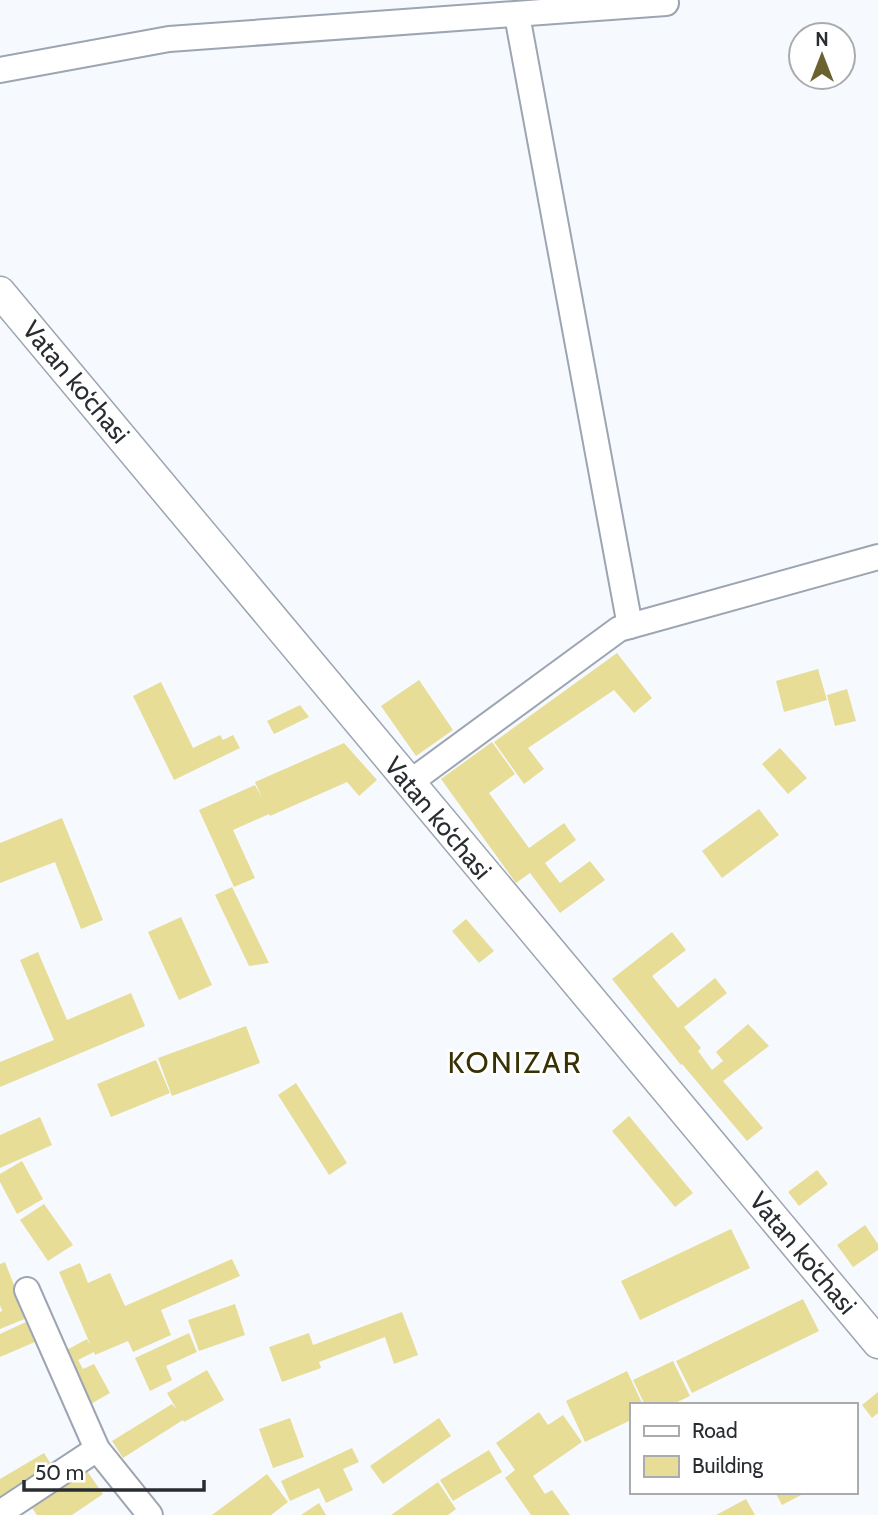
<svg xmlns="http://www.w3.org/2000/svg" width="878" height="1515" font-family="Cabin,sans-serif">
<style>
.building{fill:#e7dd97}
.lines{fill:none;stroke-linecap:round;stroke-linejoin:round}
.minor-casing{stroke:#9ca5b1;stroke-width:28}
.tertiary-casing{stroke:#9ca5b1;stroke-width:33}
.minor{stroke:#fff;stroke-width:24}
.tertiary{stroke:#fff;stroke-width:30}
.labels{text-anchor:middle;stroke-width:5;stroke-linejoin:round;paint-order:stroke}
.street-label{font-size:26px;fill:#292d31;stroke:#fff}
.quarter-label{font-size:30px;letter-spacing:2px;fill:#373105;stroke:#fff}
</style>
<rect width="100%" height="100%" fill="#f6faff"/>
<g class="building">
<path d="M617,653L652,698L634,713L614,690L528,748L544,769L524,784L494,742Z"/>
<path d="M818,669L827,700L784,712L776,681Z"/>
<path d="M419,680L453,730L416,756L381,706Z"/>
<path d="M161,682L193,748L220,735L223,740L233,735L240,748L174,780L133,696Z"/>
<path d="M847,689L856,721L835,726L827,695Z"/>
<path d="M300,705L309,717L274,734L267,721Z"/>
<path d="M492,742L515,774L489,793L529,848L564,823L576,840L545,863L560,883L590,861L605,880L560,913L530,873L516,883L441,779Z"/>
<path d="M344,743L377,780L359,796L347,782L270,816L269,814L233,830L255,878L234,887L199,810L255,785L262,798L255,782Z"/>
<path d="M780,748L807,778L788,794L762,764Z"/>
<path d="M759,809L779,835L722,878L702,851Z"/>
<path d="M62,818L103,920L81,929L55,862L0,883V843Z"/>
<path d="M232,887L269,963L249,966L215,895Z"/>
<path d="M181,917L212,985L179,1000L148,932Z"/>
<path d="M466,919L494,951L479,963L452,931Z"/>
<path d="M672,932L686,950L652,976L678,1008L715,978L727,993L684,1027L701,1048L698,1051L712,1070L723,1061L716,1052L748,1024L769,1046L723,1081L763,1128L747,1141L682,1064L681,1065L612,979Z"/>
<path d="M38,952L67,1020L131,993L145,1026L0,1087V1062L54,1040L20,960Z"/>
<path d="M246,1026L260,1063L172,1096L158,1058Z"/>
<path d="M156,1060L170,1093L111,1117L97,1084Z"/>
<path d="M296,1083L347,1163L329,1175L278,1095Z"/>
<path d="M629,1116L693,1193L675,1207L612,1131Z"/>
<path d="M40,1117L52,1145L0,1168V1135Z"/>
<path d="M22,1161L43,1199L17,1214L0,1182V1174Z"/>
<path d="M817,1170L828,1184L799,1206L788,1192Z"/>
<path d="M44,1204L73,1245L48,1261L20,1220Z"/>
<path d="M865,1225L878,1244V1250L853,1267L837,1245Z"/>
<path d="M731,1229L750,1268L640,1320L621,1281Z"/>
<path d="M232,1259L240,1276L161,1310L171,1335L133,1352L128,1341L95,1355L94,1352L78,1360L83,1369L94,1364L110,1393L89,1405L61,1353L87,1339L91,1346L59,1272L80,1263L88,1283L110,1273L125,1306Z"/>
<path d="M5,1262L27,1318L0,1329V1312L2,1311L0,1305V1264Z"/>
<path d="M803,1299L819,1331L692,1393L676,1361Z"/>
<path d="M235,1304L245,1335L199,1351L188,1320Z"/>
<path d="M402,1312L418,1355L394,1364L385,1337L319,1362L321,1368L282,1382L269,1347L309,1333L313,1345Z"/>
<path d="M26,1322L35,1342L0,1357V1334Z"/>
<path d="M189,1333L197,1352L166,1366L172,1380L150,1391L135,1358Z"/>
<path d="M673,1361L690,1396L671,1405H645L633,1380Z"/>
<path d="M207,1370L224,1400L184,1422L183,1420L123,1458L112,1441L172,1404L177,1410L167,1393Z"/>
<path d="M627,1371L643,1405H631V1420L585,1442L566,1401Z"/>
<path d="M878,1392V1413L872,1418L862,1405Z"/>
<path d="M539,1412L548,1425L563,1415L582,1442L533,1476L545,1494L552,1490L570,1515H531L505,1478L515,1470L496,1443Z"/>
<path d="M290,1418L304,1457L273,1468L259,1429Z"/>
<path d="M439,1418L451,1436L383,1484L370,1466Z"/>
<path d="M352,1448L359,1462L343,1469L353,1490L326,1503L319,1488L290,1501L281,1481Z"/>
<path d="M489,1450L502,1472L453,1501L440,1480Z"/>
<path d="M44,1453L54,1469L0,1501V1479Z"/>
<path d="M85,1468L103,1494L72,1515H37L30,1505Z"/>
<path d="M267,1474L288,1502L271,1515H212Z"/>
<path d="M438,1482L456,1509L448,1515H391Z"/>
<path d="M775,1492H807L782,1505Z"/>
<path d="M746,1499L755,1515H716Z"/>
<path d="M319,1503L326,1515H301Z"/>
</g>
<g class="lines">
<defs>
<g id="minor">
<path d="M517,15L630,626"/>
<path d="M0,70L169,39L666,3"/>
<path d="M409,783L619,629L878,557"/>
<path d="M27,1290L97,1449L150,1515"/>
<path d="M0,1513L97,1449"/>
</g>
<path id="tertiary" d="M0,292L878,1343"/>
</defs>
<use href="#minor" class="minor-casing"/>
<use href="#tertiary" class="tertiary-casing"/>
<use href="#minor" class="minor"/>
<use href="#tertiary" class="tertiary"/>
</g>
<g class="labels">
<g class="street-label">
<text transform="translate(76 382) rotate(50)" y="9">Vatan ko‘chasi</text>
<text transform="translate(438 818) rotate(50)" y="9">Vatan ko‘chasi</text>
<text transform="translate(803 1253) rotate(50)" y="9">Vatan ko‘chasi</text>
</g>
<g class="quarter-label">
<text x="515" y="1073">KONIZAR</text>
</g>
</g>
<rect x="630" y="1403" width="228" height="91" fill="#ffffff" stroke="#a9abad" stroke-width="2"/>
<rect x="644" y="1426" width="35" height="10" fill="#ffffff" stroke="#a9abad" stroke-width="2"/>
<text x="692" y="1438" font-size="21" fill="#292d31">Road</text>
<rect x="644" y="1456" width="35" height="21" fill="#e7dd97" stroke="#a9abad" stroke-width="2"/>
<text x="692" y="1473" font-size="21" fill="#292d31">Building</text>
<g transform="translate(822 56)"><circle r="33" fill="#ffffff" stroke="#a9abad" stroke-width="2"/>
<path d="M0-5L12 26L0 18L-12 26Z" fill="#6a622f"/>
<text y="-10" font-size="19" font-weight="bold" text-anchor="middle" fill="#292d31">N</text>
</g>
<path d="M24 1480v10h180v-10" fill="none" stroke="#292d31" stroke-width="3.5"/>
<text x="35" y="1480" font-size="21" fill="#292d31" stroke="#ffffff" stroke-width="5" paint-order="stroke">50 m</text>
</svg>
